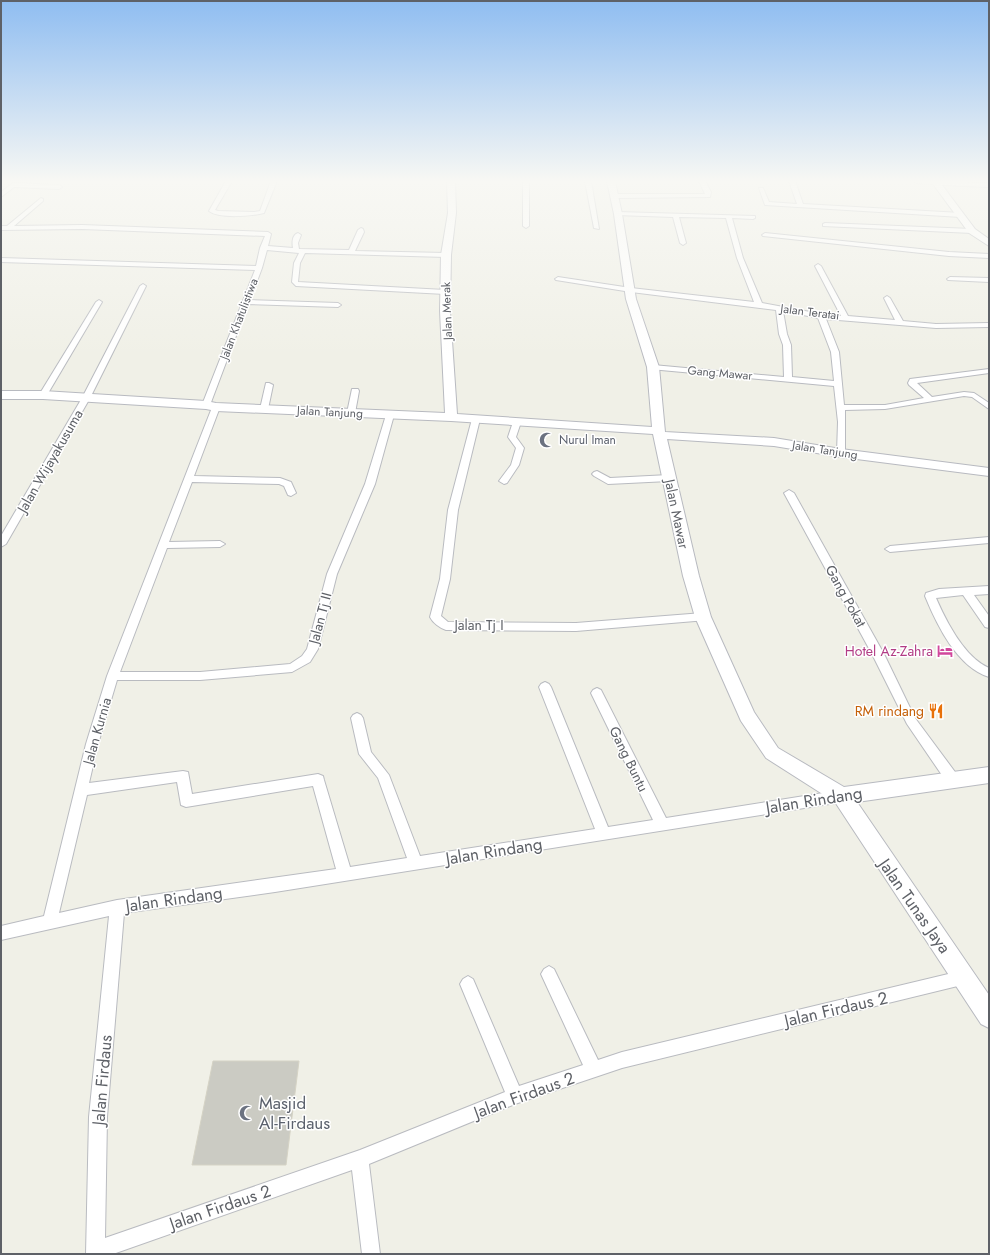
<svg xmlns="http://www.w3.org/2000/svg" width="990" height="1255" font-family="Jost,sans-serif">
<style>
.building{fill:#cbcbc3;stroke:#d5d3c5}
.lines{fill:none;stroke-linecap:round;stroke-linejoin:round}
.street-casing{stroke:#b9bbc0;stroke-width:2}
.secondary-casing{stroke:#b8bac0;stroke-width:2}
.street{fill:#fff;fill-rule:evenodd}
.secondary{fill:#fff;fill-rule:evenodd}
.labels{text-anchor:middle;stroke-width:3;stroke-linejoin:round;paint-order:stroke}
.far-street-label{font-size:12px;fill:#5e6167;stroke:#fff}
.far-worship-label{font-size:12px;fill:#5b616d;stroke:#fff;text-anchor:start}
.street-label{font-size:14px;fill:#5e6167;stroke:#fff}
.hotel-label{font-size:14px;fill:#b23c85;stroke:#fff;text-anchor:end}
.food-label{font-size:14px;fill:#c56008;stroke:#fff;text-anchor:end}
.near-street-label{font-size:17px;fill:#5e6167;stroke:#fff}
.near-worship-label{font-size:17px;fill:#5b616d;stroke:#fff;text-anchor:start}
</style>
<rect width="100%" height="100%" fill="#f0f0e7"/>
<path class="building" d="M213,1061H299L286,1165H192Z"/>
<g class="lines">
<defs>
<g id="street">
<path d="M226,181H232L215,210L218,211L254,212L260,211L271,181H277L264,213C252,216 219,219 209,211Z"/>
<path d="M523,181H529V226L526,228L523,226Z"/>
<path d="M585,181H591L599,229L594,228Z"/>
<path d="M699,181H705L711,192L710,197L615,198L612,196L615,194H705Z"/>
<path d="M789,181H795L803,204L961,213L964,215L961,217L765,205L759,188H763L769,202L797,204Z"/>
<path d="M13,183L59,185L62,187L59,189L14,187L1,197V192Z"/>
<path d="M41,198L43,199V201L14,226L82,225L268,232L271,234L268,246L293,248C292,243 292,235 298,233L301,235L298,243L299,249L349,250L358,230L361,228L363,229L364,232L355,251L446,253L449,255L446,257L305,253L300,263L298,282L445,290L448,292L445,294L296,286L292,282L294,263L299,253L267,250L262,268L250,300L338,303L341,305L338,307L248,304L210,405L206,407L202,405L255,270L1,262V258L256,266L260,248L265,236L82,229L1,230V226H7Z"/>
<path d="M618,212L755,216V218L753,219L732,218L743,258L762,303L821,314L841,316L815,266L818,264L821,266L848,316L895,320L884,298L887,296L890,298L903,321L936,324L989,323V327L936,328L826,319L839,352L844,405H885L924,398L909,385L908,383L910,379L989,369V373L917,383L932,397L964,392L974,393L989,403V409L972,397L964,396L885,409L845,410V453L841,456L837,453L838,422L834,386L650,369V365H653L784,377L783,345L779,334L776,310L631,292L556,280L555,279L558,277L631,288L754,302L737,258L726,218L679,217L686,243L683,245L680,243L673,217L616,215V213ZM783,311L818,318L831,352L834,381L792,377L791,345L787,334Z"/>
<path d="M825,223L972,229L975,231L972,233L823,226V224Z"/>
<path d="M765,233L949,252L989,254V258L949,256L763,236L762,235Z"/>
<path d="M950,277L989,278V282L948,280L947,279Z"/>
<path d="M143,284L146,286L90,398L6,544L1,547V536L82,398L140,286Z"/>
<path d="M99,300L102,302L47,395L43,397H40L39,395L96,302Z"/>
<path d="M266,383H269L273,385L268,409L264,411L260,409Z"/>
<path d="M352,389H358L359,391L355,413L351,415L347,413Z"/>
<path d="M213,405H219L220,407L194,476L280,478L291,482L296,493L291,496L288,495L284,486L279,484L192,482L169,542L220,541L225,544L220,547L167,548L120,672H200L290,664L302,656L307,649L327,574L365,484L386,415L390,412L394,415L375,484L337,574L318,649L310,662L292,672L200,680H117L98,744L89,783L183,771L188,772L192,794L318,774L323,776L324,780L350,867L407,858L378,778L359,754L351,718L353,715L357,713L361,715L363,718L371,752L389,775L420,856L595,829L539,687L541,684L545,682L549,684L551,687L608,827L653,820L591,693L593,690L597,688L601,690L666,818L842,790L847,792L849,796L847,800L842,802L275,892L124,913L107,1117L105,1238L360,1150L505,1092L460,984L463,979L468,976L473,979L519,1086L583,1065L541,974L544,969L549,966L554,969L598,1060L622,1052L965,970L970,973L973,978L970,983L622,1068L515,1104L369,1164L380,1254H362L352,1170L113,1254H86L89,1117L109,916L1,940V926L44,916L86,744L107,676ZM177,782L181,805L186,807L313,786L336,869L117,900L59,913L87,795Z"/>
<path d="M476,416L480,419L458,510L450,579L441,616L448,622L576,623L703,613L707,614L708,617L707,620L576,631L446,630C440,628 433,623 430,617L440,579L448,510L472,419Z"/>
<path d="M517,419L521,422L516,437L524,448L519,465L507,483L504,484L499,481L511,465L516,448L508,437L513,422Z"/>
<path d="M597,471L610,478L669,475L674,478L669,481L608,484L594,476L592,474L594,472Z"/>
<path d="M789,490L794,493L884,654L915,718L958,776L959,780L958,784L953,786L948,784L907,724L872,654L784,493Z"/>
<path d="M989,537V543L890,552L885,549L890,546Z"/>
<path d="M989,586V594L974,595L989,616V628L985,627L963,595L936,598C946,621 965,658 989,668V677C957,667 937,625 925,596L926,593L939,589Z"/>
</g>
<g id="secondary">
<path d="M447,181H455L456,213L451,255L450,311L457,414L652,427L647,367L626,299L614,214L607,181H615L622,214L636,299L659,367L665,432L774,438L841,449L989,468V476L841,457L774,446L667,439L699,576L711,617L754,712L778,748L844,787L989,767V783L857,802L989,995V1028L981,1024L835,802L766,758L741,721L695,617L683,576L653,434L451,421L216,411L206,409L43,399H1V391H43L206,401L216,403L445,413L440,311L441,255L448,213Z"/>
<path d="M913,181L989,183V187L942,185L975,229L989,239V246L969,233L933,184L917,183Z"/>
</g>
</defs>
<use href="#street" class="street-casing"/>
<use href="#secondary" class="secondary-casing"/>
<use href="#street" class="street"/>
<use href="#secondary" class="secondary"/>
</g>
<linearGradient id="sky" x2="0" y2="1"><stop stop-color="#8fbdf1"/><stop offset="0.51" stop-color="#f8f8f4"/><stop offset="1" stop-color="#f8f8f4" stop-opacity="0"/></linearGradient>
<rect width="990" height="356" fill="url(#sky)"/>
<defs>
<symbol id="mosque-bare" viewBox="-9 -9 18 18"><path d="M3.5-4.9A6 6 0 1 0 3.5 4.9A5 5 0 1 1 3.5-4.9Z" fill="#6b7280" stroke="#fff" stroke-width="2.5" paint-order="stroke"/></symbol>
<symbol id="hotel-bare" viewBox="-9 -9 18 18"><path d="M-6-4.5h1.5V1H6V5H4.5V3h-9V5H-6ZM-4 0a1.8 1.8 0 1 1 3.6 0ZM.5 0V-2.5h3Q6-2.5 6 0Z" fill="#d1479c" stroke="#fff" stroke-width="2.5" paint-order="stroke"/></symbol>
<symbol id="restaurant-bare" viewBox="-9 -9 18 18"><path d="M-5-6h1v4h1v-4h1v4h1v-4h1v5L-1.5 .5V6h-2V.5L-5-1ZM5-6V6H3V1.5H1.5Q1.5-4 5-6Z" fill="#e8710a" stroke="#fff" stroke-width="2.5" paint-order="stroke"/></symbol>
</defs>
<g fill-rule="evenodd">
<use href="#mosque-bare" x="536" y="429" width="22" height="22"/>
<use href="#hotel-bare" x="934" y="640" width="22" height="22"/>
<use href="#restaurant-bare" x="925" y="700" width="22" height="22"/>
<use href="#mosque-bare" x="236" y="1102" width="22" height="22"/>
</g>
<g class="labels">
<g class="far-street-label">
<text transform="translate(447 311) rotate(-92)" y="4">Jalan Merak</text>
<text transform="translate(810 312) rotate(7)" y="4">Jalan Teratai</text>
<text transform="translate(239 319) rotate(-69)" y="4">Jalan Khatulistiwa</text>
<text transform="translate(720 373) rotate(5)" y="4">Gang Mawar</text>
<text transform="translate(330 412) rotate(3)" y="4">Jalan Tanjung</text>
<text transform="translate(825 450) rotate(9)" y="4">Jalan Tanjung</text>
</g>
<g class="far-worship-label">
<text x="559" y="444">Nurul Iman</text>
</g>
<g class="street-label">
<text transform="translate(50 461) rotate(-60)" y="5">Jalan Wijayakusuma</text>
<text transform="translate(677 514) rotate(78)" y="5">Jalan Mawar</text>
<text transform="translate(846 596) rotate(61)" y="5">Gang Pokat</text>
<text transform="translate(320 618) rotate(-75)" y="5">Jalan Tj II</text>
<text x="479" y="630">Jalan Tj I</text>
<text transform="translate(97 731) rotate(-74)" y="5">Jalan Kurnia</text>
<text transform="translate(629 759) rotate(64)" y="5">Gang Buntu</text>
</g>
<g class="hotel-label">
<text x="933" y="656">Hotel Az-Zahra</text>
</g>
<g class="food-label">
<text x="924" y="716">RM rindang</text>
</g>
<g class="near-street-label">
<text transform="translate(814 800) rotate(-9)" y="6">Jalan Rindang</text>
<text transform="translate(494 851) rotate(-9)" y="6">Jalan Rindang</text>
<text transform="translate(174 899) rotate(-8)" y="6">Jalan Rindang</text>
<text transform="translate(915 906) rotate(55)" y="6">Jalan Tunas Jaya</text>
<text transform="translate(836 1009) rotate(-13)" y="6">Jalan Firdaus 2</text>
<text transform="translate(102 1080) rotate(-85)" y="6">Jalan Firdaus</text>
<text transform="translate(524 1095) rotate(-20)" y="6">Jalan Firdaus 2</text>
<text transform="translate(220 1207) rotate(-19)" y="6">Jalan Firdaus 2</text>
</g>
<g class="near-worship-label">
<text x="259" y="1109">Masjid<tspan x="259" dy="20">Al-Firdaus</tspan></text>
</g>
</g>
<rect width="990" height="1255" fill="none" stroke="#5e6167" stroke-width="4"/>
</svg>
